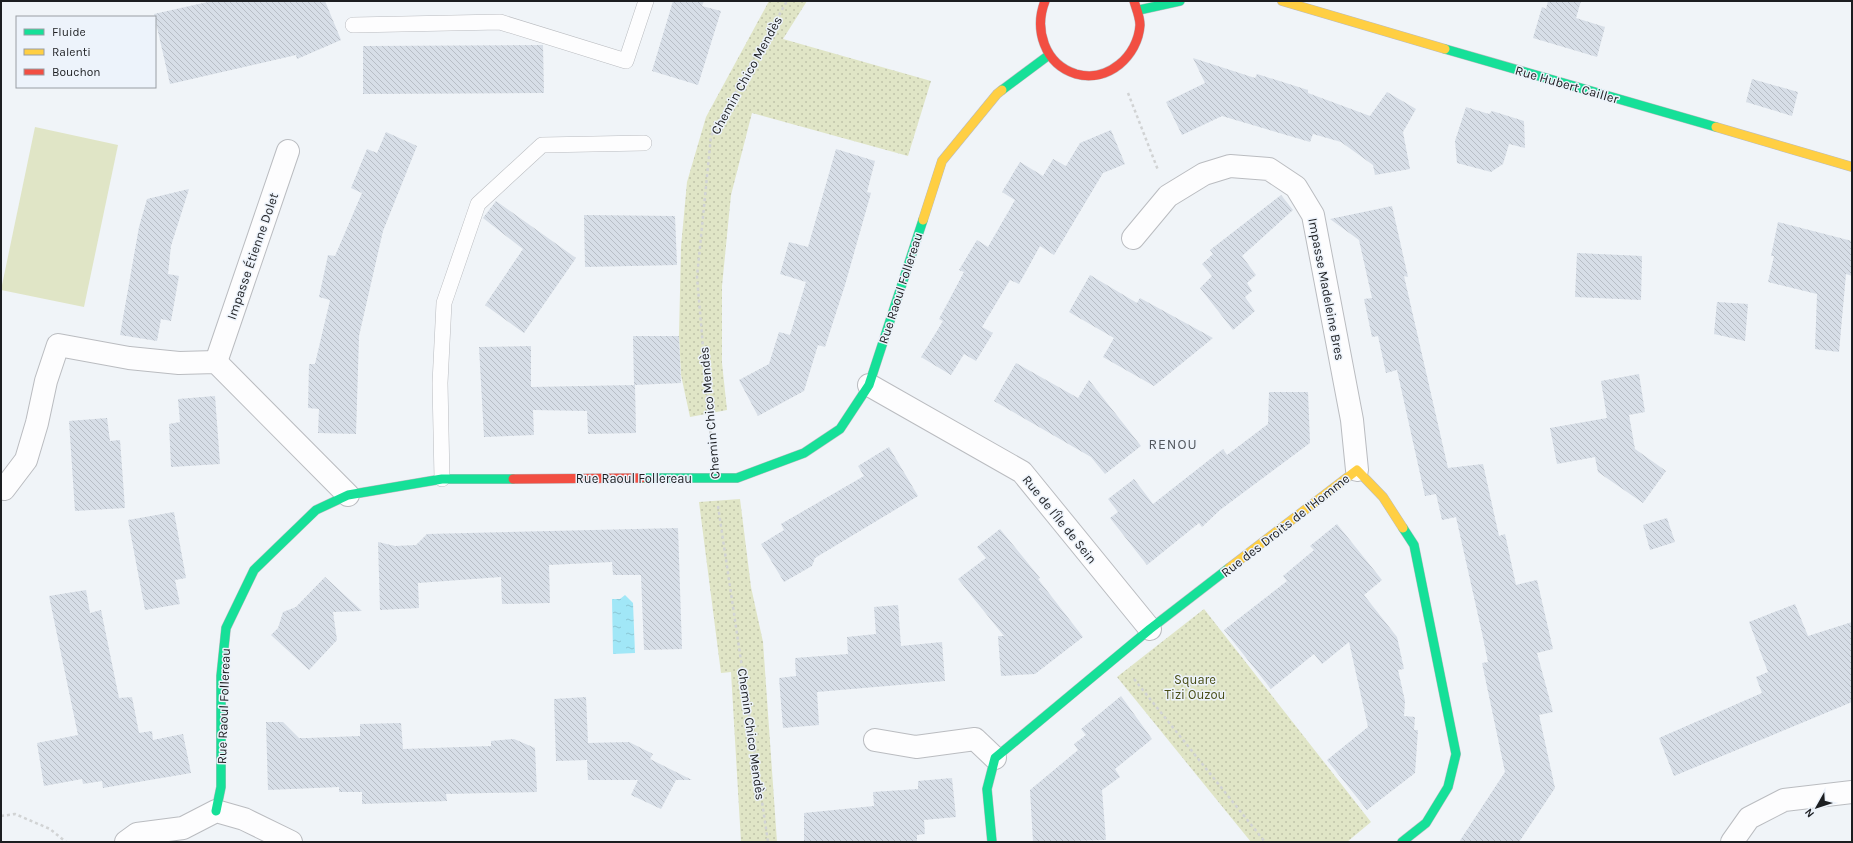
<svg xmlns="http://www.w3.org/2000/svg" width="1853" height="843" font-family="Karla,sans-serif">
<style>
.grass{fill:#e0e5c6}
.park{fill:url(#park-dots)}
.water{fill:url(#water-ripples)}
.building{fill:url(#building-back-hatch)}
.lines{fill:none;stroke-linecap:round;stroke-linejoin:round}
.lane-casing{stroke:#babcc0;stroke-width:16}
.street-casing{stroke:#babcc0;stroke-width:24}
.fast-casing{stroke:#babcc0;stroke-width:10}
.slow-casing{stroke:#babcc0;stroke-width:10}
.jam-casing{stroke:#babcc0;stroke-width:10}
.path{stroke:#d1d3d4;stroke-width:2.5;stroke-dasharray:3 3;stroke-linecap:butt}
.lane{stroke:#fdfdfe;stroke-width:15}
.street{stroke:#fdfdfe;stroke-width:22}
.fast{stroke:#16e098;stroke-width:9}
.slow{stroke:#ffcf43;stroke-width:9}
.jam{stroke:#f24e42;stroke-width:9}
.labels{text-anchor:middle;stroke-width:3;stroke-linejoin:round;paint-order:stroke}
.street-label{font-size:13px;fill:#1c1e21;stroke:#edf3fb}
.park-label{font-size:13px;fill:#484d15;stroke:#edf3fb}
.neighbourhood-label{font-size:14px;letter-spacing:1px;fill:#52575e;stroke:#edf3fb}
</style>
<defs>
<pattern id="park-dots" width="8" height="8" patternUnits="userSpaceOnUse"><rect width="8" height="8" fill="#e0e5c6"/><path d="M2 2h.1M6 6h.1" fill="none" stroke="#c0c4aa" stroke-width="1.8" stroke-linecap="round"/></pattern>
<pattern id="water-ripples" width="26" height="14" patternUnits="userSpaceOnUse"><rect width="26" height="14" fill="#a1e7f7"/><path d="M2 4q2-2 4 0t4 0M15 11q2-2 4 0t4 0" fill="none" stroke="#8ac6d3"/></pattern>
<pattern id="building-back-hatch" width="6" height="6" patternUnits="userSpaceOnUse"><rect width="6" height="6" fill="#d7dee7"/><path d="M-1 5l2 2M0 0l6 6M5-1l2 2" fill="none" stroke="#b8bec6"/></pattern>
</defs>
<rect width="100%" height="100%" fill="#f0f4f8"/>
<path class="grass" d="M35,127L118,145L84,307L1,290Z"/>
<g class="park">
<path d="M769,1H807L783,39L931,81L908,156L752,113L731,195L722,286V363L727,410L690,417L681,375L679,336L681,247L687,182L706,117Z"/>
<path d="M740,499L751,587L763,642L777,842H741L731,672L721,673L699,502Z"/>
<path d="M1204,609L1371,822L1347,842H1251L1117,677Z"/>
</g>
<path class="water" d="M625,595L633,603L635,653L613,654L612,599H620Z"/>
<g class="building">
<path d="M212,1H325L341,40L297,59L296,55L170,84L154,14Z"/>
<path d="M673,1H704L702,6L721,11L698,85L652,71Z"/>
<path d="M1548,1H1581L1576,18L1605,27L1597,57L1533,38L1542,7L1546,9Z"/>
<path d="M543,45L544,93L363,94V46Z"/>
<path d="M1193,58L1255,78L1257,74L1308,90V93L1370,116L1387,92L1416,109L1403,132L1410,169L1375,175L1373,165L1341,142L1313,134L1310,142L1222,116L1182,135L1166,102L1205,83Z"/>
<path d="M1752,79L1798,92L1792,116L1746,102Z"/>
<path d="M1466,107L1489,114L1492,111L1524,121L1525,148L1509,144L1503,164L1491,172L1457,163L1455,141Z"/>
<path d="M1111,130L1125,164L1103,173L1054,255L1040,246L1019,284L1010,280L982,327L993,333L976,361L964,354L951,375L921,357L943,321L939,319L964,272L959,270L977,240L988,247L1015,200L1002,192L1020,162L1043,176L1053,159L1066,166L1080,143Z"/>
<path d="M386,132L417,146L383,231L359,336L356,434L318,433L319,409L308,408L309,364H315L330,300L319,297L328,255L335,256L362,193L351,188L367,149L377,153Z"/>
<path d="M836,149L875,161L867,192L871,193L845,285L825,347L818,345L804,391L758,416L739,380L769,364L779,332L790,335L806,282L780,274L789,242L808,247Z"/>
<path d="M189,189L171,246L168,274L179,276L171,321L161,319L157,341L120,335L139,227L147,199Z"/>
<path d="M1281,195L1293,210L1242,256L1256,275L1247,283L1252,291L1245,297L1255,311L1233,330L1200,288L1212,276L1202,264L1213,254L1210,250Z"/>
<path d="M496,201L576,258L524,333L485,305L523,249L483,218Z"/>
<path d="M1392,206L1408,277L1404,276L1448,468L1483,464L1499,536L1505,534L1516,585L1537,580L1553,649L1537,653L1553,712L1539,715L1555,788L1519,842H1459L1505,772L1482,663L1488,662L1482,633L1456,517L1442,520L1436,494L1425,496L1397,370L1386,373L1378,336L1372,337L1364,299L1372,298L1359,240L1330,219Z"/>
<path d="M584,215L675,216L677,265L585,267Z"/>
<path d="M1778,222L1852,241V276L1846,274L1839,352L1815,349L1817,294L1768,282L1774,256H1771Z"/>
<path d="M1577,253L1642,256L1641,300L1575,297Z"/>
<path d="M1090,275L1137,303L1140,298L1213,338L1154,386L1103,357L1114,338L1069,312Z"/>
<path d="M1717,302L1748,304L1745,341L1714,334Z"/>
<path d="M633,336H679L681,383L634,385Z"/>
<path d="M531,346V387L635,385L636,433L588,434L587,411L533,410L534,435L484,437L479,347Z"/>
<path d="M1016,363L1078,398L1089,380L1141,446L1105,474L1091,457L994,401Z"/>
<path d="M1639,374L1645,412L1629,415L1635,449L1666,471L1643,503L1598,472L1595,457L1557,464L1550,428L1607,418L1601,381Z"/>
<path d="M1269,392H1308L1310,443L1220,510L1202,527L1199,523L1147,565L1110,518L1118,512L1108,499L1134,479L1153,504L1223,449L1227,455L1268,424Z"/>
<path d="M215,396L220,464L171,467L169,424L180,422L178,399Z"/>
<path d="M107,418L110,441L120,440L125,508L75,511L69,421Z"/>
<path d="M889,447L918,496L815,558L812,566L784,582L761,544L784,530L781,524L864,476L858,466Z"/>
<path d="M174,512L186,578L175,580L180,604L145,610L128,520Z"/>
<path d="M1667,518L1675,542L1650,550L1643,525Z"/>
<path d="M1337,524L1382,580L1364,595L1397,637L1404,669L1398,670L1405,701L1404,716L1415,717L1414,730H1418L1415,773L1367,810L1327,760L1368,727L1349,642L1322,664L1314,654L1271,689L1224,630L1287,581L1283,576L1314,550L1310,546Z"/>
<path d="M678,528L682,649L644,650L641,575H613L612,562L549,565L550,603L502,604L501,577L418,583L419,608L380,610L378,542L395,546L416,545L427,534Z"/>
<path d="M1000,529L1040,578L1038,579L1083,637L1035,674L1001,676L998,636H1004L958,579L986,558L977,547Z"/>
<path d="M325,577L362,611L333,612L337,640L309,670L271,635L278,628L283,612L296,607Z"/>
<path d="M86,590L90,613L101,610L119,698L132,697L139,733L152,731L153,740L183,734L191,773L103,788L102,781L83,784L82,779L44,786L37,743L78,735L49,596Z"/>
<path d="M1795,604L1808,636L1852,622V702L1674,776L1659,738L1762,693L1756,677L1768,672L1749,622Z"/>
<path d="M898,605L901,646L942,642L945,681L817,692L819,725L783,728L779,678L796,676L795,658L848,654L847,637L876,634L874,607Z"/>
<path d="M1121,696L1152,739L1115,769L1120,777L1102,790L1106,840L1033,842L1030,790L1078,750L1074,744L1086,735L1081,729Z"/>
<path d="M586,697L588,743L629,742L653,754L650,759L692,780H676L661,809L631,795L638,780H588L587,760L556,761L554,699Z"/>
<path d="M266,722H283L299,738H308L360,736V724L401,723L403,749L491,746V741L514,739L535,748L537,792L446,794L447,801L362,804V792H339V787L268,790Z"/>
<path d="M952,778L956,817L924,820L925,834L917,835V842H804V813L874,806L873,792L918,789V781Z"/>
</g>
<g class="lines">
<defs>
<g id="lane">
<path d="M353,25L500,22L626,61L646,1"/>
<path d="M442,479L440,383L444,303L478,204L542,145L644,143"/>
</g>
<g id="street">
<path d="M1133,238L1168,196L1204,174L1230,166L1269,169L1296,187L1313,215L1352,420L1357,470"/>
<path d="M216,362L288,151"/>
<path d="M869,385L1022,472L1150,629"/>
<path d="M4,489L26,460L37,423L46,381L58,345L129,358L179,363L216,362L348,495"/>
<path d="M875,740L916,747L975,739L995,758"/>
<path d="M126,842L137,834L183,828L216,811L244,819L291,842"/>
<path d="M1732,842L1749,818L1784,800L1852,792"/>
</g>
<g id="fast">
<path d="M1139,10L1180,1"/>
<path d="M1445,49L1716,127"/>
<path d="M1002,90L1049,55"/>
<path d="M642,478H737L804,453L840,429L869,385L923,220"/>
<path d="M216,811L221,787V676L226,628L254,570L316,510L348,495L442,479H513"/>
<path d="M992,842L987,789L995,758L1150,629L1229,568"/>
<path d="M1402,842L1426,823L1448,787L1456,754L1414,545L1403,528"/>
</g>
<g id="slow">
<path d="M1282,1L1445,49"/>
<path d="M1716,127L1852,167"/>
<path d="M923,220L942,161L997,94L1002,90"/>
<path d="M1229,568L1357,470L1383,497L1403,528"/>
</g>
<g id="jam">
<path d="M1045,1C1034,29 1044,64 1076,74C1108,83 1138,56 1140,25C1140,17 1136,8 1134,1"/>
<path d="M513,479L642,478"/>
</g>
</defs>
<use href="#lane" class="lane-casing"/>
<use href="#street" class="street-casing"/>
<use href="#fast" class="fast-casing"/>
<use href="#slow" class="slow-casing"/>
<use href="#jam" class="jam-casing"/>
<g class="path">
<path d="M1128,93L1158,170"/>
<path d="M712,452L697,277L711,136L787,1"/>
<path d="M718,506L768,842"/>
<path d="M1134,679L1265,842"/>
<path d="M1,816L15,814L50,829L66,842"/>
</g>
<use href="#lane" class="lane"/>
<use href="#street" class="street"/>
<use href="#fast" class="fast"/>
<use href="#slow" class="slow"/>
<use href="#jam" class="jam"/>
</g>
<g class="labels">
<g class="street-label">
<text transform="translate(746 75) rotate(-61)" y="5">Chemin Chico Mendès</text>
<text transform="translate(1567 84) rotate(16)" y="5">Rue Hubert Cailler</text>
<text transform="translate(252 256) rotate(-71)" y="5">Impasse Étienne Dolet</text>
<text transform="translate(900 288) rotate(-72)" y="5">Rue Raoul Follereau</text>
<text transform="translate(1327 289) rotate(79)" y="5">Impasse Madeleine Bres</text>
<text transform="translate(709 413) rotate(-95)" y="5">Chemin Chico Mendès</text>
<text x="634" y="483">Rue Raoul Follereau</text>
<text transform="translate(1060 519) rotate(51)" y="5">Rue de l'Île de Sein</text>
<text transform="translate(1285 525) rotate(-38)" y="5">Rue des Droits de l'Homme</text>
<text transform="translate(223 706) rotate(-88)" y="5">Rue Raoul Follereau</text>
<text transform="translate(752 734) rotate(82)" y="5">Chemin Chico Mendès</text>
</g>
<g class="park-label">
<text x="1195" y="684">Square<tspan x="1195" dy="15">Tizi Ouzou</tspan></text>
</g>
<g class="neighbourhood-label">
<text x="1173" y="449">RENOU</text>
</g>
</g>
<rect width="1853" height="843" fill="none" stroke="#1c1e21" stroke-width="4"/>
<rect x="16" y="16" width="140" height="72" fill="#edf3fb" stroke="#999ea4"/>
<rect x="24" y="29" width="20" height="6" fill="#16e098" stroke="#999ea4"/>
<text x="52" y="36" font-size="12" fill="#1c1e21">Fluide</text>
<rect x="24" y="49" width="20" height="6" fill="#ffcf43" stroke="#999ea4"/>
<text x="52" y="56" font-size="12" fill="#1c1e21">Ralenti</text>
<rect x="24" y="69" width="20" height="6" fill="#f24e42" stroke="#999ea4"/>
<text x="52" y="76" font-size="12" fill="#1c1e21">Bouchon</text>
<g transform="translate(1817 807) rotate(231)" stroke="#edf3fb" stroke-width="3" paint-order="stroke">
<path d="M0-3L7 15L0 10L-7 15Z" fill="#1c1e21"/>
<text y="-6" font-size="11" font-weight="bold" text-anchor="middle" fill="#1c1e21">N</text>
</g>
</svg>
